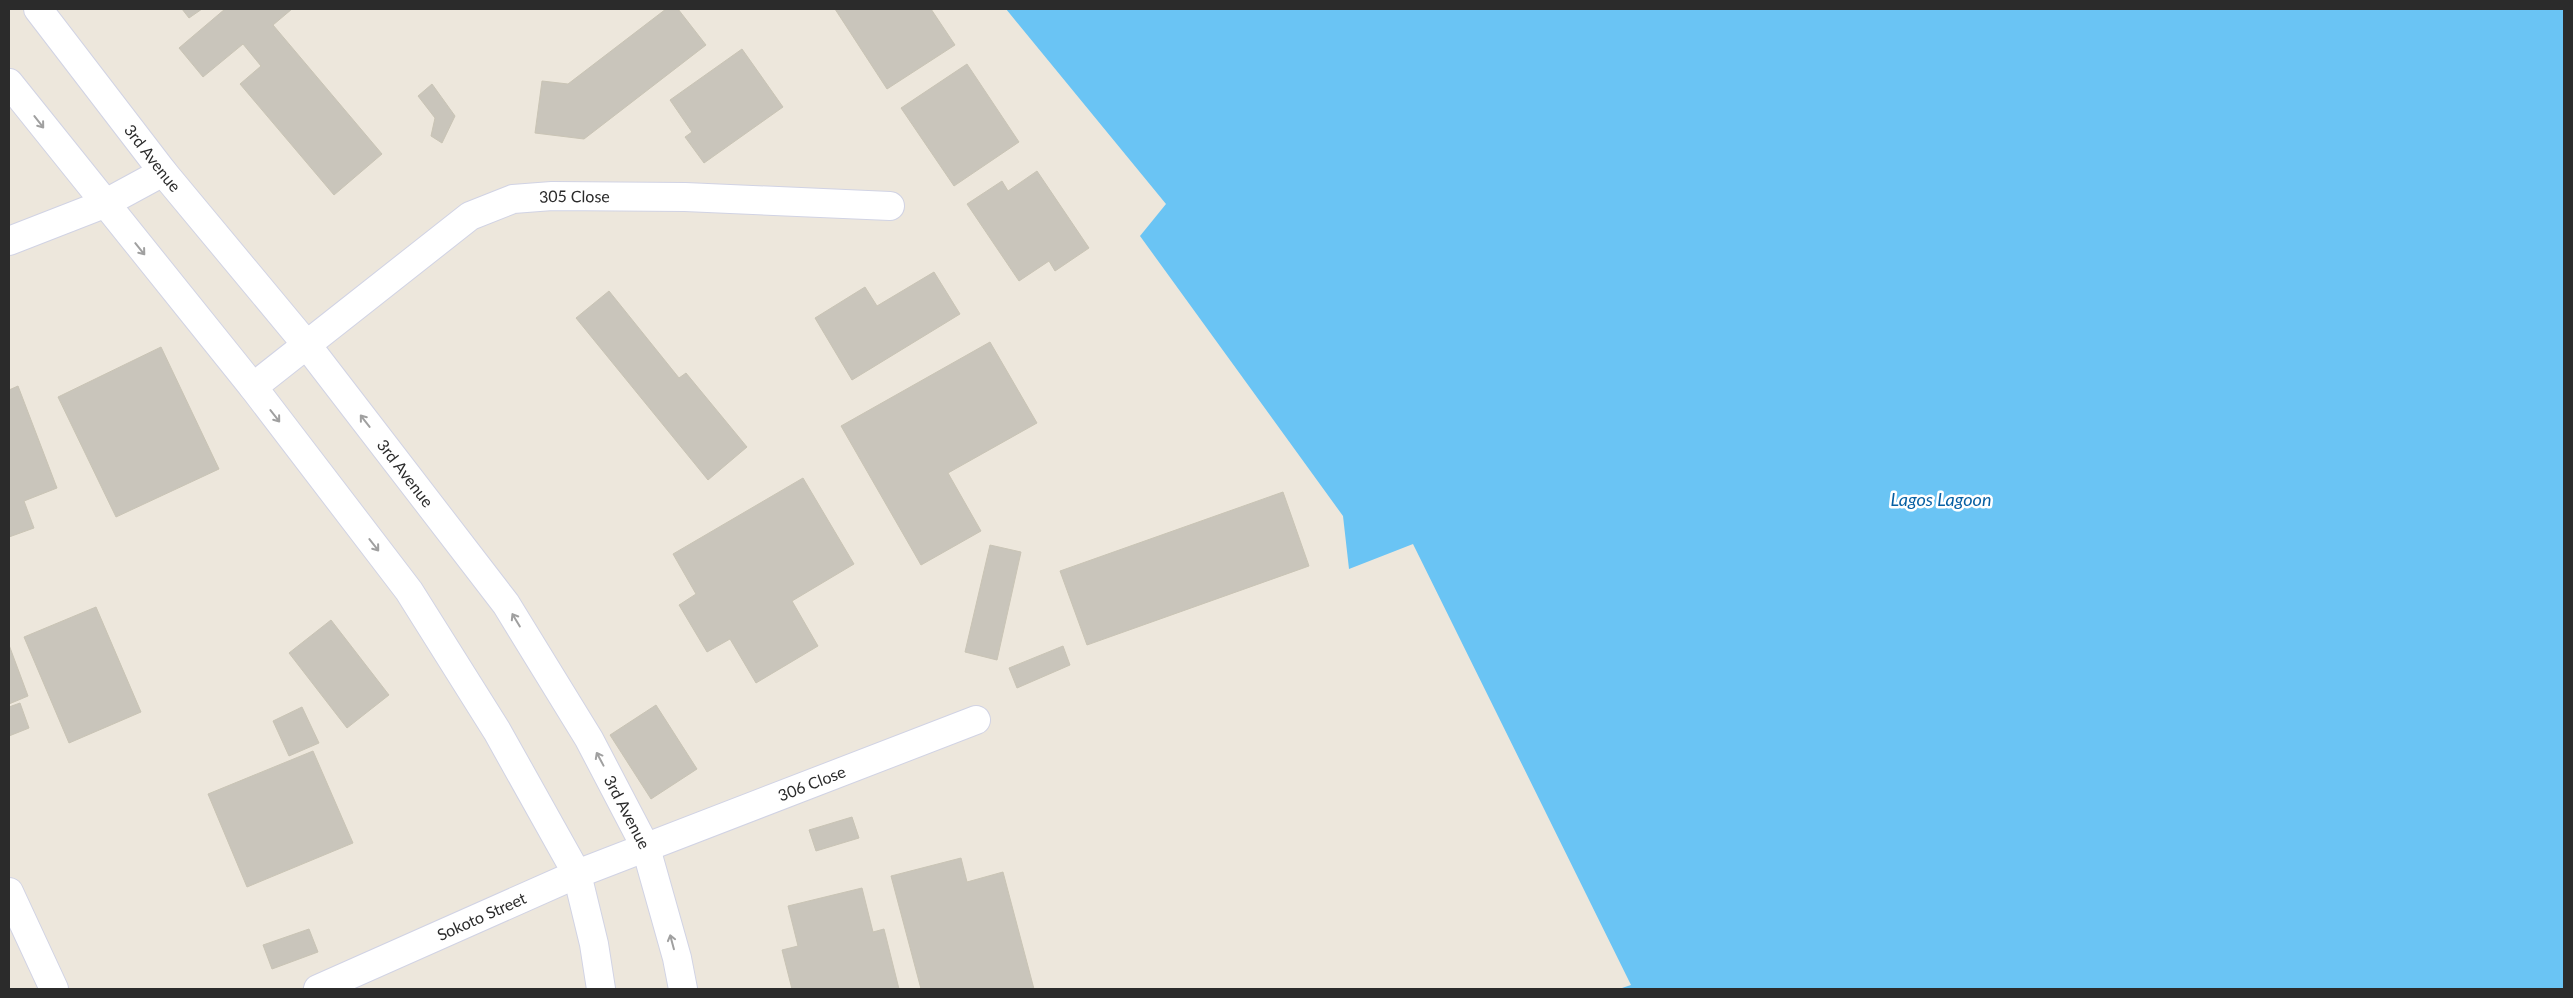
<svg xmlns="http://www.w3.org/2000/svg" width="2573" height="998" font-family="Lato,sans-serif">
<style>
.water{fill:#6ac4f4}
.building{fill:#c9c5bb;stroke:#c9c4b5}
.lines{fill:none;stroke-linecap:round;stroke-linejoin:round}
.minor-casing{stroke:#d1d3e4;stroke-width:30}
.tertiary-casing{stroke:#d1d3e4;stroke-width:30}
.minor{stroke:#fff;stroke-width:28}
.tertiary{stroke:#fff;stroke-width:28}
.oneway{stroke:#a0a0a0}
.labels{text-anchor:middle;stroke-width:5;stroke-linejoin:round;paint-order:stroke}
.street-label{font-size:16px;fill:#2b2b2b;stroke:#fff}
.water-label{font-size:18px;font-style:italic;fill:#0760a3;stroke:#fff}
</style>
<rect width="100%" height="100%" fill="#ede7dc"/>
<path class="water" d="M1006,9H2564V989H1619L1631,985L1413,544L1349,569L1343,516L1140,236L1166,204Z"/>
<g class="building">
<path d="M182,9H202L189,18Z"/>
<path d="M225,9H292L273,25L382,154L334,195L240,84L261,66L243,44L203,77L179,48Z"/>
<path d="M666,9H678L706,45L584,139L535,133L542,81L568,84Z"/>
<path d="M835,9H931L955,45L887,89Z"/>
<path d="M742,49L783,107L704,163L685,137L692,132L670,100Z"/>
<path d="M967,64L1019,142L954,186L901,108Z"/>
<path d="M432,84L455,116L442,143L431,136L435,118L418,96Z"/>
<path d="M1037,171L1089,248L1055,271L1049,261L1019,281L967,204L1002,181L1008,191Z"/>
<path d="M934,272L960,314L852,380L815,318L865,287L877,306Z"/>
<path d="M609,291L679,378L686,373L747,447L708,480L576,318Z"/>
<path d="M990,342L1037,423L948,473L981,531L921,565L841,426Z"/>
<path d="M161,347L219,469L116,517L58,397Z"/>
<path d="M18,386L57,488L24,501L34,528L9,537V390Z"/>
<path d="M803,478L854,564L792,601L818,646L756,683L730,639L707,652L679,605L696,594L673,554Z"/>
<path d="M1283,492L1309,566L1087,645L1060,571Z"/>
<path d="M990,545L1021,552L997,660L965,652Z"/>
<path d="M96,607L141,712L69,743L24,637Z"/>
<path d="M331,620L389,695L347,728L289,653Z"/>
<path d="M9,645L28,696L9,704Z"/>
<path d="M1063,646L1070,665L1017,688L1009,668Z"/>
<path d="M20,703L29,728L9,736V707Z"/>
<path d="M656,705L697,769L651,799L610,735Z"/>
<path d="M302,707L319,743L289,756L273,721Z"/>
<path d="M313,751L353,843L247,887L208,794Z"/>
<path d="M852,817L859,838L816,851L809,830Z"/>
<path d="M961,858L967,882L1003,872L1034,989H921L891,876Z"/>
<path d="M862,888L873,932L884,929L899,989H792L782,950L798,946L788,906Z"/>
<path d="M309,929L318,952L272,969L263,945Z"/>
</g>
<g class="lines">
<defs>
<g id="minor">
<path d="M9,241L104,204L163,172"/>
<path id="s1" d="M253,387L470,216L513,199L552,196L685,197L890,206"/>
<path d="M9,892L54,989"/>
<path id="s2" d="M318,989L577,874L976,720"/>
</g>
<g id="tertiary">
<path id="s3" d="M38,9L163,172L306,344L506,604L589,739L646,848L677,958L683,989"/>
<path d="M9,83L253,387L409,591L497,731L577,874L594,944L601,989"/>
</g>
</defs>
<use href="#minor" class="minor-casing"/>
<use href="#tertiary" class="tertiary-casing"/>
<use href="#minor" class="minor"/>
<use href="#tertiary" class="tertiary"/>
</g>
<defs><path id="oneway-shaft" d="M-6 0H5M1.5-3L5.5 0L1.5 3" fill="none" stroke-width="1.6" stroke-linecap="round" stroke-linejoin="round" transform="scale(1.25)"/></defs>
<g class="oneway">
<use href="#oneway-shaft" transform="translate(39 122) rotate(52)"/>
<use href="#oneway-shaft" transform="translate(140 249) rotate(51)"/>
<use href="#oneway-shaft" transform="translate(275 416) rotate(52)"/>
<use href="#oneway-shaft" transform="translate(365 421) rotate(-128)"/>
<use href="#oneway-shaft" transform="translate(374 545) rotate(52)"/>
<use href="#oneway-shaft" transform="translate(516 620) rotate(-121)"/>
<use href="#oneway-shaft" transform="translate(600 759) rotate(-118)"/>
<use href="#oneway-shaft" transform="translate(672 942) rotate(-105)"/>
</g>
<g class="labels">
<g class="street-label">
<text dy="6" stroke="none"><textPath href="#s3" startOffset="188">3rd Avenue</textPath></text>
<text dy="6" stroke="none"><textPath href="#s1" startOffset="384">305 Close</textPath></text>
<text dy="6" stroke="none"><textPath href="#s3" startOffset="592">3rd Avenue</textPath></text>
<text dy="6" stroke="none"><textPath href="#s2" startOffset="535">306 Close</textPath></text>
<text dy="6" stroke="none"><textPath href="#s3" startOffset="998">3rd Avenue</textPath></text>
<text dy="6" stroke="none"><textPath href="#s2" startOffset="179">Sokoto Street</textPath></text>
</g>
<g class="water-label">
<text x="1941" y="506">Lagos Lagoon</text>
</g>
</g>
<rect width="2573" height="998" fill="none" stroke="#2b2b2b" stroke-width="20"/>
</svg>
